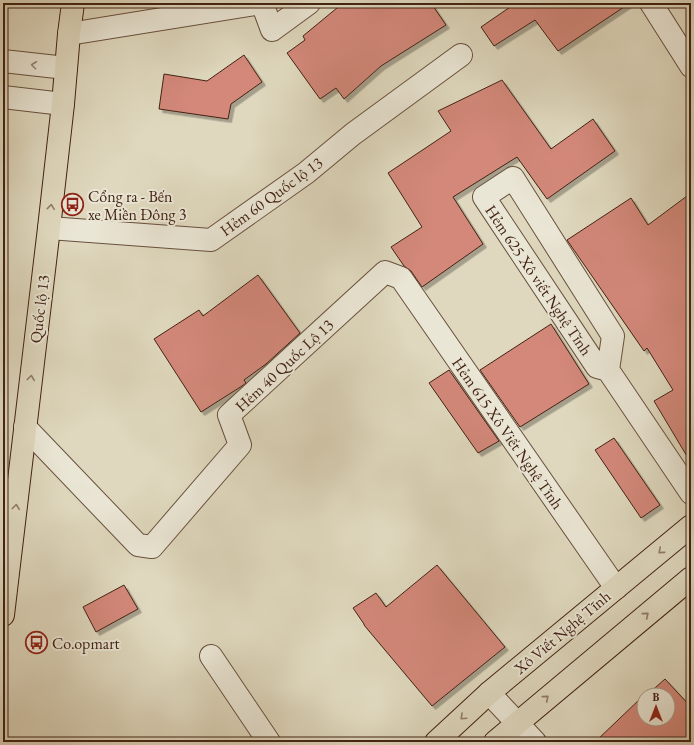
<svg xmlns="http://www.w3.org/2000/svg" width="694" height="745" font-family="'EB Garamond',serif">
<style>
.building{fill:#d3887a;stroke:#422213;filter:url(#shadow)}
.lines{fill:none;stroke-linecap:round;stroke-linejoin:round}
.minor-casing{stroke:#69503e;stroke-width:24}
.major-casing{stroke:#422213;stroke-width:24}
.minor{stroke:#eae6d5;stroke-width:22}
.major{stroke:#dfd8be;stroke-width:22}
.oneway{stroke:#968474}
.oneway2{stroke:#907d68}
.labels{text-anchor:middle;stroke-width:4;stroke-linejoin:round;paint-order:stroke}
.poi-label{font-size:16px;fill:#422213;stroke:#eae6d5;text-anchor:start}
.street-label{font-size:16px;fill:#422213;stroke:#eae6d5}
</style>
<defs>
<filter id="shadow"><feDropShadow dx="3.5" dy="3.5" stdDeviation="0" flood-color="#0004"/></filter>
</defs>
<rect width="100%" height="100%" fill="#dfd8be"/>
<filter id="stains"><feTurbulence type="fractalNoise" baseFrequency=".005" numOctaves="4"/><feColorMatrix values="0 0 0 0 .2 0 0 0 0 .09 0 0 0 0 .02 0 0 0 .5 -.17"/></filter>
<radialGradient id="worn" r=".72"><stop offset=".6" stop-color="#630" stop-opacity="0"/><stop offset="1" stop-color="#630" stop-opacity=".3"/></radialGradient>
<g class="building">
<path d="M343,3H431L446,25L381,66L344,99L336,88L320,99L287,53L305,40L303,36Z"/>
<path d="M516,3H630L558,51L535,20L494,46L481,27Z"/>
<path d="M244,55L262,82L231,104L228,119L159,109L164,74L207,81Z"/>
<path d="M502,80L551,149L593,119L615,151L547,199L517,157L453,197L483,244L422,287L411,271L404,266L391,247L422,227L388,173L451,131L438,111Z"/>
<path d="M691,193V463L654,401L673,390L647,348L644,351L567,240L631,198L648,225Z"/>
<path d="M258,275L300,333L266,364L244,380L246,383L242,386L201,412L154,339L199,310L203,316Z"/>
<path d="M551,324L589,384L520,427L480,370Z"/>
<path d="M449,370L499,441L478,453L429,383Z"/>
<path d="M614,438L660,505L641,518L595,450Z"/>
<path d="M437,565L505,647L432,706L364,625V624L353,608L376,593L386,607Z"/>
<path d="M124,585L138,609L96,632L83,607Z"/>
<path d="M665,679L691,707V742H595L641,698L642,699L644,698V719H668V695H647Z"/>
</g>
<g class="lines">
<defs>
<g id="minor">
<path d="M262,3L272,30L309,3"/>
<path d="M651,3L691,66"/>
<path d="M69,34L261,3"/>
<path d="M3,61L66,68"/>
<path d="M3,97L63,104"/>
<path d="M49,228L211,240L306,173L353,134L461,55"/>
<path d="M608,370L613,336L513,178L484,197L597,367L608,370L691,493"/>
<path d="M25,427L138,545L152,547L240,445L229,415L385,272L401,278L616,588"/>
<path d="M211,656L269,742"/>
<path d="M489,693L535,742"/>
</g>
<g id="major">
<path d="M3,615L49,228L63,104L69,34L73,3"/>
<path d="M436,742L489,693L691,526"/>
<path d="M495,742L691,578"/>
</g>
</defs>
<use href="#minor" class="minor-casing"/>
<use href="#major" class="major-casing"/>
<use href="#minor" class="minor"/>
<use href="#major" class="major"/>
</g>
<defs><path id="oneway-chevron" d="M-2-3.5L2.5 0L-2 3.5" fill="none" stroke-width="1.6" stroke-linecap="round" stroke-linejoin="round"/></defs>
<use class="oneway" href="#oneway-chevron" transform="translate(34 65) rotate(-173)"/>
<g class="oneway2">
<use href="#oneway-chevron" transform="translate(51 207) rotate(-84)"/>
<use href="#oneway-chevron" transform="translate(31 378) rotate(-83)"/>
<use href="#oneway-chevron" transform="translate(16 507) rotate(-83)"/>
<use href="#oneway-chevron" transform="translate(661 551) rotate(140)"/>
<use href="#oneway-chevron" transform="translate(646 615) rotate(-40)"/>
<use href="#oneway-chevron" transform="translate(546 698) rotate(-40)"/>
<use href="#oneway-chevron" transform="translate(463 717) rotate(137)"/>
</g>
<defs>
<symbol id="bus-ring" viewBox="-11 -11 22 22"><circle r="9.5" fill="#eae6d5" stroke="#8f2418" stroke-width="1.5"/><path d="M-5-6H5V4H4V6H2V4H-2V6H-4V4H-5ZM-3.5-4V0h7V-4ZM-3.5 1.2v1.5H-2V1.2ZM2 1.2v1.5H3.5V1.2Z" fill="#8f2418"/></symbol>
</defs>
<g fill-rule="evenodd">
<use href="#bus-ring" x="60" y="192" width="25" height="25"/>
<use href="#bus-ring" x="24" y="630" width="25" height="25"/>
</g>
<g class="labels">
<g class="poi-label">
<text x="88" y="202">Cổng ra - Bến<tspan x="88" dy="18">xe Miền Đông 3</tspan></text>
<text x="52" y="649">Co.opmart</text>
</g>
<g class="street-label">
<text transform="translate(271 196) rotate(-36)" y="6">Hẻm 60 Quốc lộ 13</text>
<text transform="translate(539 280) rotate(56)" y="6">Hẻm 625 Xô viết Nghệ Tĩnh</text>
<text transform="translate(39 309) rotate(-83)" y="6">Quốc lộ 13</text>
<text transform="translate(284 365) rotate(-43)" y="6">Hẻm 40 Quốc Lộ 13</text>
<text transform="translate(508 433) rotate(55)" y="6">Hẻm 615 Xô Viết Nghệ Tĩnh</text>
<text transform="translate(562 632) rotate(-40)" y="6">Xô Viết Nghệ Tĩnh</text>
</g>
</g>
<rect width="694" height="745" fill="none" stroke="#dfd8be" stroke-width="16"/>
<rect x="4" y="4" width="686" height="737" fill="none" stroke="#422213" stroke-width="2"/>
<rect x="8" y="8" width="678" height="729" fill="none" stroke="#422213"/>
<g transform="translate(656 707)"><circle r="19" fill="#eae6d5" stroke="#a79887"/>
<path d="M0-3L7 15L0 10L-7 15Z" fill="#8f2418"/>
<text y="-6" font-size="11" font-weight="bold" text-anchor="middle" fill="#422213">B</text>
</g>
<rect width="100%" height="100%" filter="url(#stains)"/>
<rect width="100%" height="100%" fill="url(#worn)"/>
</svg>
